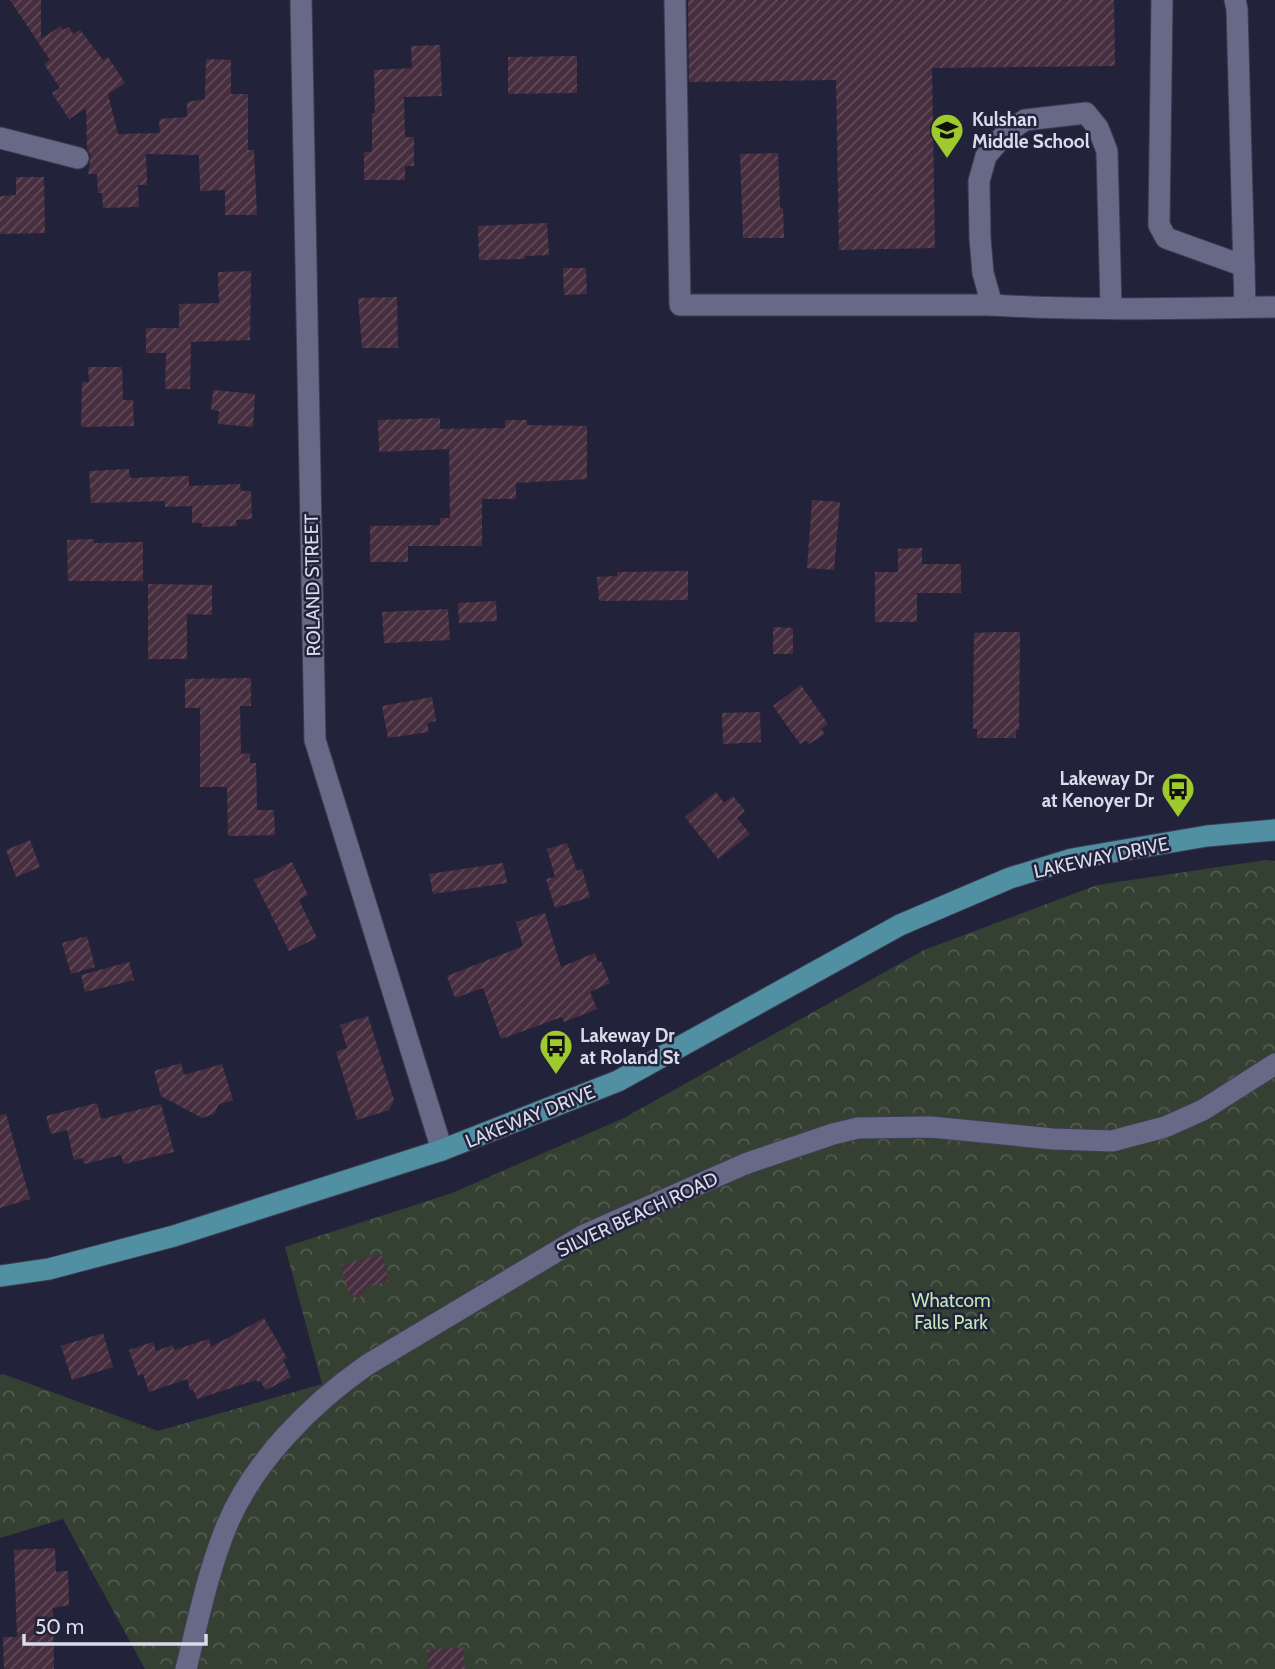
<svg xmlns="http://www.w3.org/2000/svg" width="1275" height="1669" font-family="Cabin,sans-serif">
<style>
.forest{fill:url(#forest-crowns)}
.building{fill:url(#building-hatch)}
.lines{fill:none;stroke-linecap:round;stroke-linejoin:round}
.minor-casing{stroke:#3d3e52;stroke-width:23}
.major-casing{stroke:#3d3e52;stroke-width:23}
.minor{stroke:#676986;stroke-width:21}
.major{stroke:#518fa2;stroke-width:21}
.labels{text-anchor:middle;stroke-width:5;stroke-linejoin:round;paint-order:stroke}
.poi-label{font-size:19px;font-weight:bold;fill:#dadcec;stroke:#22233b;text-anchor:start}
.street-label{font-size:19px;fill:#dadcec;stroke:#22233b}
.park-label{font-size:19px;fill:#c0e9b6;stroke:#22233b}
</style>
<defs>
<pattern id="forest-crowns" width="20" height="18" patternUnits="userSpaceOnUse" patternTransform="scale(1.75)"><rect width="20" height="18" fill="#344031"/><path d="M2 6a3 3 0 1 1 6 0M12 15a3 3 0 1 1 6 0" fill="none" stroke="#515b4f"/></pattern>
<pattern id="building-hatch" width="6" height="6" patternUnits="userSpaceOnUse" patternTransform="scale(1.75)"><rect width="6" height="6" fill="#472e3f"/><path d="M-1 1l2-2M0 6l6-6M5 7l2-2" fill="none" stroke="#614c5b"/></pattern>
</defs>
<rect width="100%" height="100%" fill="#22233b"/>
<path class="forest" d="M1266,860L1275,861V1669H145L63,1519L0,1538V1375L3,1374L158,1431L322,1384L285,1247L452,1193L624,1118L924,950L1097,885Z"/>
<g class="building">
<path d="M10,0H41V39L61,26L63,30L69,27L73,34L80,30L103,60L108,57L125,83L108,94L118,134L160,133L159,119L187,117V102L205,99L206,59L231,60V94H248V150H254L257,215H225V190L200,191L199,155L146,154L147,185H138L139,207L103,208L102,193H98L97,174H88L91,155L87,149L86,108L69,119L52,93L60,88L44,64L50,60Z"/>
<path d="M688,0H1114L1115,66L932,68L935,248L839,250L836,80L689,82Z"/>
<path d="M440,45L442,96L404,97L405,137H414V166H405V180H364V152H372V113H375L374,70L412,68L411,46Z"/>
<path d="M577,56V93L508,94V57Z"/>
<path d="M778,153L780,208H783L784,238H743L740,154Z"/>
<path d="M16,177H44L45,233L0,234V196L16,195Z"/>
<path d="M547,223L549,255L525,256V259L479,260L478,226Z"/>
<path d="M563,268H586L587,294L564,295Z"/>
<path d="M251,271L250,340L191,342L190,389H165L166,353H146V328H179V304L219,303L218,272Z"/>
<path d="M397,297L398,348H362L358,298Z"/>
<path d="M88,367H122L123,400H133L134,426L81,427L82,382H89Z"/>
<path d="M213,390L255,394L253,427L218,424L219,411L211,410Z"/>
<path d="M440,418V429L505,428V420H527V425L587,426V479L516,483V499H482V546H408V562H370V526L440,525V518H450L449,449L379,452L378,420Z"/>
<path d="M129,469L130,478L189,476V486L240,484L241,491H251L252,519L236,520L237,526L202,527V523H192V506L165,507V501L91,503L89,471Z"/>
<path d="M812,500L840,502L834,570L807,568Z"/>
<path d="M94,539V543L143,542V581H68L67,540Z"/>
<path d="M922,548V564H961V593H917V622H875V572H898V549Z"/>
<path d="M688,571V600L599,601L597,577L617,576V572Z"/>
<path d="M148,584L212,585V615L187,614V659H148Z"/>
<path d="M496,601L497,621L459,623L458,603Z"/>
<path d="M448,609L450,640L384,643L382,612Z"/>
<path d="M773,627L793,628V654H773Z"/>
<path d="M999,632H1020L1019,730H1016V738H977V729H973L974,633Z"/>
<path d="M251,678V706H240L241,754L250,753V763H256L257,810H274L275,835L228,836L227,787H200V708H185V679Z"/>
<path d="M801,685L828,724L821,729L825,734L809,744L806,740L800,744L773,706Z"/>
<path d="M432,697L436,721L427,723L429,732L388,738L382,706Z"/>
<path d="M760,712L761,742L723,744L722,713Z"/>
<path d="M716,792L724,803L733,796L745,811L737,818L750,834L718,859L685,817Z"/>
<path d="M30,840L40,867L16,877L6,850Z"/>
<path d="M567,843L577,871L582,869L590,897L555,908L546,879L555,877L547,849Z"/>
<path d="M292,862L308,895L299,900L317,938L289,951L254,880Z"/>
<path d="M503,863L507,883L433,894L429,874Z"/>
<path d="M545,913L561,967L595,953L598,962L601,961L610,983L590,992L597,1009L564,1022L562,1017L501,1039L483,988L455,998L447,976L523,946L516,922Z"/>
<path d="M87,936L95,967L71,974L62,943Z"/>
<path d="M129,962L134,980L85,992L81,975Z"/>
<path d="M368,1016L394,1100L389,1110L357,1120L336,1052L347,1048L340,1025Z"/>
<path d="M181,1063L184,1075L222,1064L233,1100L219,1104L214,1114L202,1118L161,1096L154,1071Z"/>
<path d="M97,1103L101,1119L161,1104L174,1152L124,1164L121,1155L84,1164L83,1158L74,1160L67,1130L51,1134L46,1116Z"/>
<path d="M6,1114L30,1199L0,1208V1115Z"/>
<path d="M382,1254L389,1281L367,1287L359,1299L348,1292L341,1265Z"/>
<path d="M264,1318L287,1358L283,1360L291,1377L266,1390L260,1381L258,1382L256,1380L197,1399L193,1390H190L187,1379L149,1392L143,1374L138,1376L129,1350L153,1342L156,1351L173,1345L174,1350L209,1339L211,1347Z"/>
<path d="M103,1333L113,1367L72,1380L61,1346Z"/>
<path d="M55,1548L56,1572L68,1571L69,1605L53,1608L54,1669H4L3,1637H17L14,1550Z"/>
<path d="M463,1647L465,1669H428L427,1650Z"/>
</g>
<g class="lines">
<defs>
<g id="minor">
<path d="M301,0L315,740L442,1150"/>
<path d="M675,0L680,305H992"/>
<path d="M1162,0L1159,225L1166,238L1244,266"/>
<path d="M1235,0L1237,9L1245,307"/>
<path d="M0,138L78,158"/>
<path d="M1111,307L1107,151L1098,128L1086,113L1025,120L1005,134L986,156L979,181L980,238L983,273L992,305C1085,311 1181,308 1275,307"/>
<path d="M186,1669C198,1621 208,1571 227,1525C254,1461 311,1404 367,1365L584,1235L745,1164L833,1134L858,1128L931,1127L1053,1139L1112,1141L1165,1127L1203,1110L1275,1064"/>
</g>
<path id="major" d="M0,1276L49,1269L174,1236L442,1150L618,1081L900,925L1010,878L1072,859L1207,836L1275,830"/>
</defs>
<use href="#minor" class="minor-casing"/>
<use href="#major" class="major-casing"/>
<use href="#minor" class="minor"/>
<use href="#major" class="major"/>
</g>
<defs>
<symbol id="school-pin" viewBox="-11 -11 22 30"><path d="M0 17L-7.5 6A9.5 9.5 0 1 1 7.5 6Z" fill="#9eca2e" stroke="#22233b"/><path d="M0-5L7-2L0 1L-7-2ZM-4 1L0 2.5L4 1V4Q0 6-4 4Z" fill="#111"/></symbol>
<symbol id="bus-pin" viewBox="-11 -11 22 30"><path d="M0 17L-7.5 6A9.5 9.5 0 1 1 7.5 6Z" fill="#9eca2e" stroke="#22233b"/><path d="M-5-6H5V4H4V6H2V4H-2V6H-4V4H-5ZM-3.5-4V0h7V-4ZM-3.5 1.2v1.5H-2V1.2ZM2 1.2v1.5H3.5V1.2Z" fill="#111"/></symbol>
</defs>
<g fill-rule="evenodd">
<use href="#school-pin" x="928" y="111" width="38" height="52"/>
<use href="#bus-pin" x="1159" y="770" width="38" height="52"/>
<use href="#bus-pin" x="537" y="1027" width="38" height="52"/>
</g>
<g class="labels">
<g class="poi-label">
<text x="972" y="126">Kulshan<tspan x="972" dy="22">Middle School</tspan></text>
<text x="1154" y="785" text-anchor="end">Lakeway Dr<tspan x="1154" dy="22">at Kenoyer Dr</tspan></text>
<text x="580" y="1042">Lakeway Dr<tspan x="580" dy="22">at Roland St</tspan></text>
</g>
<g class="street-label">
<text transform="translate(312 585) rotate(-91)" y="7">ROLAND STREET</text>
<text transform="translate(1101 857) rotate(-12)" y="7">LAKEWAY DRIVE</text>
<text transform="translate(530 1116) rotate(-22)" y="7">LAKEWAY DRIVE</text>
<text transform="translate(637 1214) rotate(-25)" y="7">SILVER BEACH ROAD</text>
</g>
<g class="park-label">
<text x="951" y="1307">Whatcom<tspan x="951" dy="22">Falls Park</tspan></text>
</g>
</g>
<path d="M24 1634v10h182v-10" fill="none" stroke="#dadcec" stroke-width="3.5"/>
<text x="35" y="1634" font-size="21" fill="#dadcec" stroke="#22233b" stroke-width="5" paint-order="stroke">50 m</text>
</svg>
